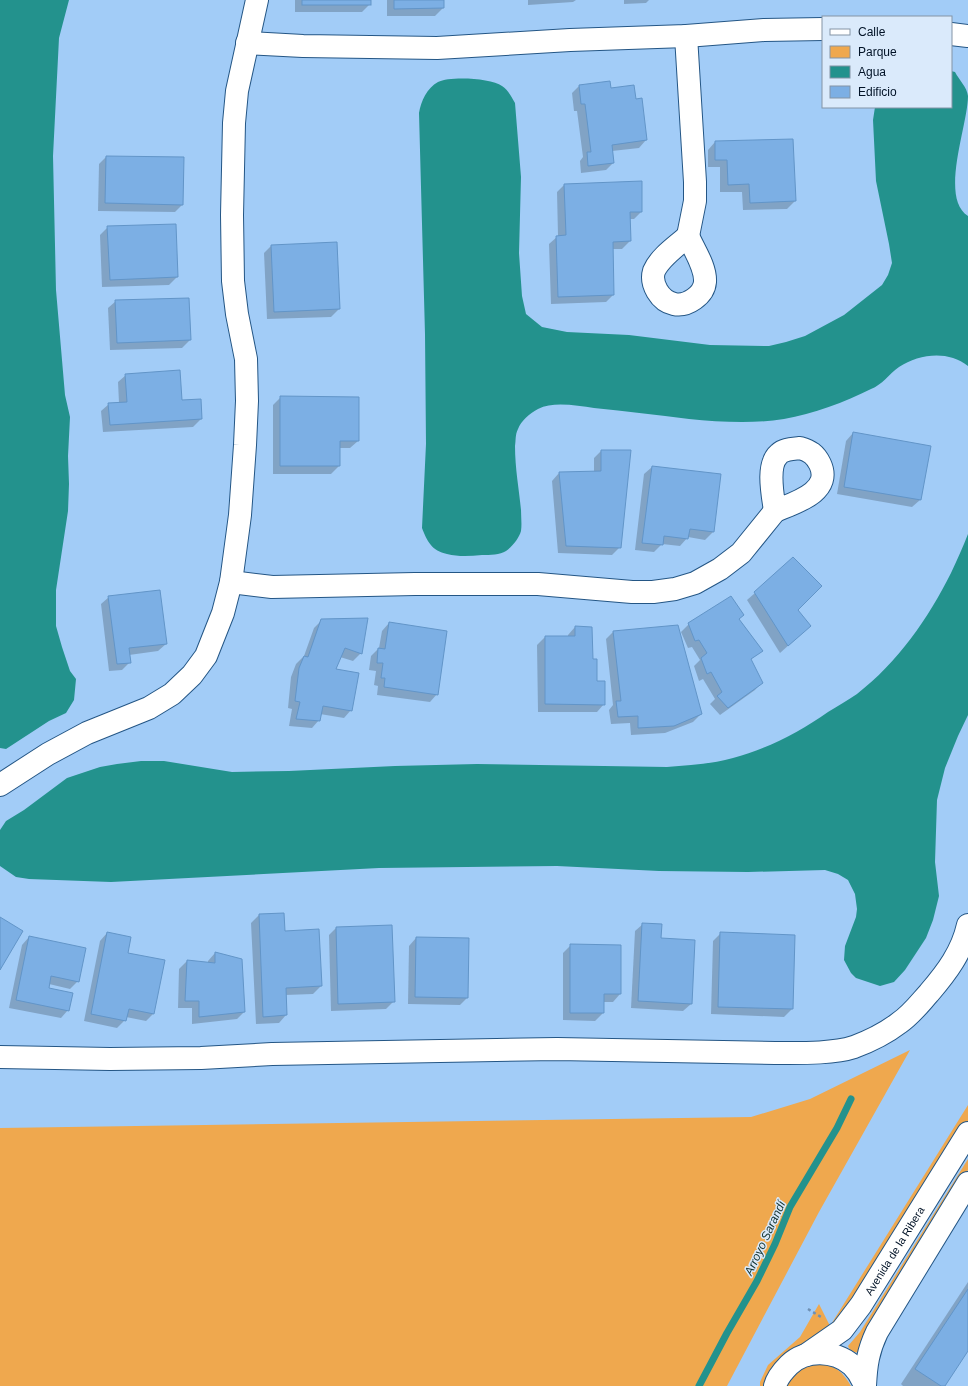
<svg xmlns="http://www.w3.org/2000/svg" width="968" height="1386" font-family="Arial,sans-serif">
<style>
.green{fill:#efa84e}
.water{fill:#23928d}
.shadow{fill:#0003}
.lines{fill:none;stroke-linecap:round;stroke-linejoin:round}
.stream{stroke:#23928d;stroke-width:7}
.building{fill:#7cafe4;stroke:#6295c8}
.minor-casing{stroke:#245685;stroke-width:24}
.path{stroke:#6e90b4;stroke-width:2.5;stroke-dasharray:3 3;stroke-linecap:butt}
.minor{stroke:#fff;stroke-width:22}
.labels{text-anchor:middle;stroke-width:3;stroke-linejoin:round;paint-order:stroke}
.street-label{font-size:11px;fill:#011226;stroke:#daeafb}
.water-label{font-size:12px;font-style:italic;fill:#153432;stroke:#daeafb}
</style>
<rect width="100%" height="100%" fill="#a2ccf7"/>
<g class="green">
<path d="M910,1050L819,1212L727,1386H0V1128L751,1117L810,1099Z"/>
<path d="M968,1105V1124L850,1311L767,1386H760V1382L768,1365L800,1337L819,1304L830,1326Z"/>
<path d="M968,1159V1170L911,1260L859,1353C853,1352 850,1351 848,1346L860,1332Z"/>
<path d="M813,1364C833,1364 841,1369 851,1386H785L786,1383L802,1367Z"/>
</g>
<g class="water">
<path d="M0,0H69L59,38L53,156L56,290L65,395L70,417L68,456L69,484L68,511L56,590V626L62,647L70,671L76,679L74,700L66,713L49,721L6,749L0,748Z"/>
<path d="M951,71L955,72C959,80 967,87 968,96C968,125 939,198 968,216V366C948,350 919,354 899,367C889,374 882,385 871,389C845,402 813,414 784,419C753,424 720,422 689,419C657,415 626,411 594,408C577,406 554,401 538,409C530,413 521,421 518,429C515,435 516,440 515,446C515,468 519,489 521,510C521,517 522,524 521,531C519,538 513,546 506,551C500,555 490,555 482,555C470,556 459,557 447,554C432,551 427,541 422,528L426,444L425,334L419,113C421,101 427,88 438,82C450,76 491,78 502,86C508,90 511,96 515,103L521,177L519,253L522,296L526,314L542,327L567,332L629,335L710,345L769,346L786,342L805,336L844,315L882,285L888,275L892,263L889,244L876,181L873,120L875,107H951Z"/>
<path d="M968,534V715L958,736L945,768L937,800L935,862L939,896L933,920L926,938L905,970L894,982L880,986L856,978L851,973L844,960L845,946L856,917L857,909L855,894L848,880L838,874L825,870L748,872L659,871L557,866L379,868L111,882L29,879L16,877L0,866V830L6,821L24,810L67,778L100,767L117,764L141,761H164L232,772L289,771L395,766L477,764L667,767C689,765 712,764 733,758C767,749 800,732 828,712C838,706 848,700 857,694C898,662 928,619 951,573C957,560 963,547 968,534Z"/>
</g>
<g class="shadow">
<path d="M295,0H370V4L362,12H295Z"/>
<path d="M387,0H443V8L435,16H387Z"/>
<path d="M528,0H576L573,2L528,5Z"/>
<path d="M624,0H649L646,3L624,4Z"/>
<path d="M579,86L610,89L635,100L646,140L639,148L612,151L613,163L606,170L581,173L580,161L583,157L577,111H574L572,93Z"/>
<path d="M792,140L795,201L787,209L743,210L742,192H720V167H708V150L715,142Z"/>
<path d="M106,157L182,205L175,212L98,211L99,164Z"/>
<path d="M564,185L641,212L634,219H629L630,241L622,249H612L613,295L606,302L551,304L549,244L558,236L557,192Z"/>
<path d="M108,227L177,277L169,285L102,287L100,235Z"/>
<path d="M271,246L339,309L331,317L267,319L264,253Z"/>
<path d="M116,301L190,340L182,348L110,350L108,308Z"/>
<path d="M126,375L181,401L201,419L193,427L103,432L101,411L109,404L119,403L118,382Z"/>
<path d="M281,397L358,441L350,448H339V466L331,474H273V405Z"/>
<path d="M853,433L920,500L912,507L837,494L846,441Z"/>
<path d="M601,451L620,547L612,555L558,553L552,481L559,473L594,472V458Z"/>
<path d="M652,467L720,475L713,532L705,540L688,537L680,546L662,544L654,552L635,550L644,474Z"/>
<path d="M755,593L797,610L810,626L780,653L747,600Z"/>
<path d="M109,597L166,644L158,651L129,655L130,662L122,670L109,671L101,604Z"/>
<path d="M322,620L361,653L353,661L340,657L335,670L351,710L344,718L320,714L319,720L312,728L289,726L292,709L288,708L291,677L296,664L304,656L314,628Z"/>
<path d="M738,620L762,650L750,660L762,682L755,690L720,715L710,704L715,699L703,679L699,681L694,666L700,660L692,647L688,648L681,632L689,624Z"/>
<path d="M389,623L437,694L430,702L377,695L378,686L374,685L376,671L369,670L371,656L379,648L382,631Z"/>
<path d="M575,627L592,660L596,682L604,704L597,712H538L537,645L545,637H568V635Z"/>
<path d="M614,631L701,714L693,722L665,733L631,735L630,723L611,724L609,710L613,705L606,639Z"/>
<path d="M283,914L284,932L321,986L313,994L285,995L286,1015L279,1023L256,1024L251,923L259,915Z"/>
<path d="M643,924L660,939L691,1004L683,1011L631,1008L635,931Z"/>
<path d="M336,928L394,1001L386,1009L331,1011L329,935Z"/>
<path d="M107,933L126,953L153,1014L146,1021L126,1017L125,1020L117,1028L84,1021L100,941Z"/>
<path d="M721,933L794,936L792,1009L784,1017L711,1014L713,941Z"/>
<path d="M29,937L78,981L70,989L49,984L48,989L68,1010L61,1018L9,1008L22,945Z"/>
<path d="M416,938L467,998L460,1005L408,1004L409,946Z"/>
<path d="M571,945L620,994L613,1002H603V1013L595,1021L563,1020V953Z"/>
<path d="M215,953L244,1012L237,1019L192,1024V1008H178L179,969L187,961L208,963V961Z"/>
<path d="M968,1282V1350L944,1386H903L901,1384Z"/>
</g>
<g class="lines">
<path class="stream" d="M699,1386L727,1333L757,1281L775,1244L790,1207L837,1128L851,1099"/>
</g>
<g class="building">
<rect x="302" y="0" width="69" height="5"/>
<path d="M394,0H444V8L394,9Z"/>
<path d="M610,81L611,88L634,85L636,99L642,98L647,140L612,145L614,163L588,166L587,152H591L585,104H581L579,85Z"/>
<path d="M793,139L796,201L750,203L749,184L728,185L727,160H715V141Z"/>
<path d="M106,156L184,157L183,205L105,203Z"/>
<path d="M642,181V212H630L631,241L613,242L614,295L558,297L556,236L566,235L564,184Z"/>
<path d="M176,224L178,277L110,280L107,226Z"/>
<path d="M337,242L340,309L274,312L271,245Z"/>
<path d="M189,298L191,340L117,343L115,300Z"/>
<path d="M180,370L182,400L201,399L202,419L110,425L108,403L127,402L125,374Z"/>
<path d="M280,396L359,397V441H340V466H280Z"/>
<path d="M853,432L931,446L921,500L844,487Z"/>
<path d="M601,450H631L621,548L566,546L559,472L601,471Z"/>
<path d="M652,466L721,474L714,532L690,529L688,539L664,536L663,545L642,543Z"/>
<path d="M793,557L822,586L798,610L811,626L788,646L754,592Z"/>
<path d="M160,590L167,644L129,648L131,663L117,664L108,596Z"/>
<path d="M731,596L744,615L739,619L763,651L751,659L763,683L728,708L717,696L722,692L711,672L707,674L701,658L707,653L699,640L695,641L688,623Z"/>
<path d="M368,618L362,654L345,648L336,669L359,673L352,711L323,706L320,721L296,719L300,702L295,701L299,668L304,656L308,657L321,619Z"/>
<path d="M389,622L447,631L438,695L384,687L385,678H381L383,663H377L378,648L385,649Z"/>
<path d="M678,625L702,714L674,726L638,728V716L618,717L616,701H621L613,631Z"/>
<path d="M575,626L592,627L593,659H597V681H605V705L545,704V636H575Z"/>
<path d="M284,913L285,931L319,929L322,986L286,988L287,1015L263,1017L259,914Z"/>
<path d="M0,917L23,931L0,970Z"/>
<path d="M642,923L662,924L661,938L695,940L692,1004L638,1001Z"/>
<path d="M392,925L395,1002L338,1004L336,927Z"/>
<path d="M107,932L131,937L128,953L165,960L154,1014L129,1009L126,1021L91,1014Z"/>
<path d="M720,932L795,935L793,1009L718,1007Z"/>
<path d="M29,936L86,948L79,982L51,976L49,988L73,993L69,1011L16,1000Z"/>
<path d="M416,937L469,938L468,998L415,997Z"/>
<path d="M570,944L621,945V994H604V1013H570Z"/>
<path d="M215,952L242,959L245,1012L199,1017V1001H185L187,960L215,963Z"/>
<path d="M968,1289V1351L945,1386H941L915,1369Z"/>
</g>
<g class="lines">
<defs>
<g id="minor">
<path d="M951,34L968,36"/>
<path d="M686,36L695,182V201L688,236"/>
<path d="M247,43L303,46L437,48L570,40L686,36L764,30L823,29"/>
<path d="M688,236C694,250 706,267 705,282C704,295 687,307 674,304C660,301 650,284 654,271C660,257 677,246 688,236Z"/>
<path d="M800,448C810,451 815,454 820,464C833,492 794,503 775,511C773,496 766,465 779,454C784,449 793,449 800,448Z"/>
<path d="M231,582L272,587L415,584H538L632,592H653L675,589L695,583L720,569L741,553L775,511"/>
<path d="M0,785L48,754L87,733L149,708L172,694L192,675L206,656L223,613L231,582L240,515L245,445L247,401L246,359L237,314L233,281L232,215L234,123L237,91L257,0"/>
<path d="M0,1057L110,1059L201,1058L272,1054L557,1049L775,1053C798,1053 833,1054 854,1047C870,1041 886,1033 899,1023C911,1015 920,1003 929,993C947,972 962,952 968,925"/>
<path id="s1" d="M806,1355L842,1330L861,1305L968,1133"/>
<path d="M775,1386C777,1378 783,1371 789,1365C806,1349 834,1350 852,1365C858,1371 862,1378 865,1386"/>
<path d="M865,1386C866,1365 868,1351 877,1332L968,1183"/>
</g>
</defs>
<use href="#minor" class="minor-casing"/>
<path class="path" d="M808,1309L821,1317"/>
<use href="#minor" class="minor"/>
</g>
<g class="labels">
<g class="street-label">
<text dy="4" stroke="none"><textPath href="#s1" startOffset="139">Avenida de la Ribera</textPath></text>
</g>
<g class="water-label">
<text transform="translate(765 1238) rotate(-65)" y="4">Arroyo Sarandí</text>
</g>
</g>
<rect x="822" y="16" width="130" height="92" fill="#daeafb" stroke="#8394a6"/>
<rect x="830" y="29" width="20" height="6" fill="#ffffff" stroke="#8394a6"/>
<text x="858" y="36" font-size="12" fill="#011226">Calle</text>
<rect x="830" y="46" width="20" height="12" fill="#efa84e" stroke="#8394a6"/>
<text x="858" y="56" font-size="12" fill="#011226">Parque</text>
<rect x="830" y="66" width="20" height="12" fill="#23928d" stroke="#8394a6"/>
<text x="858" y="76" font-size="12" fill="#011226">Agua</text>
<rect x="830" y="86" width="20" height="12" fill="#7cafe4" stroke="#8394a6"/>
<text x="858" y="96" font-size="12" fill="#011226">Edificio</text>
</svg>
